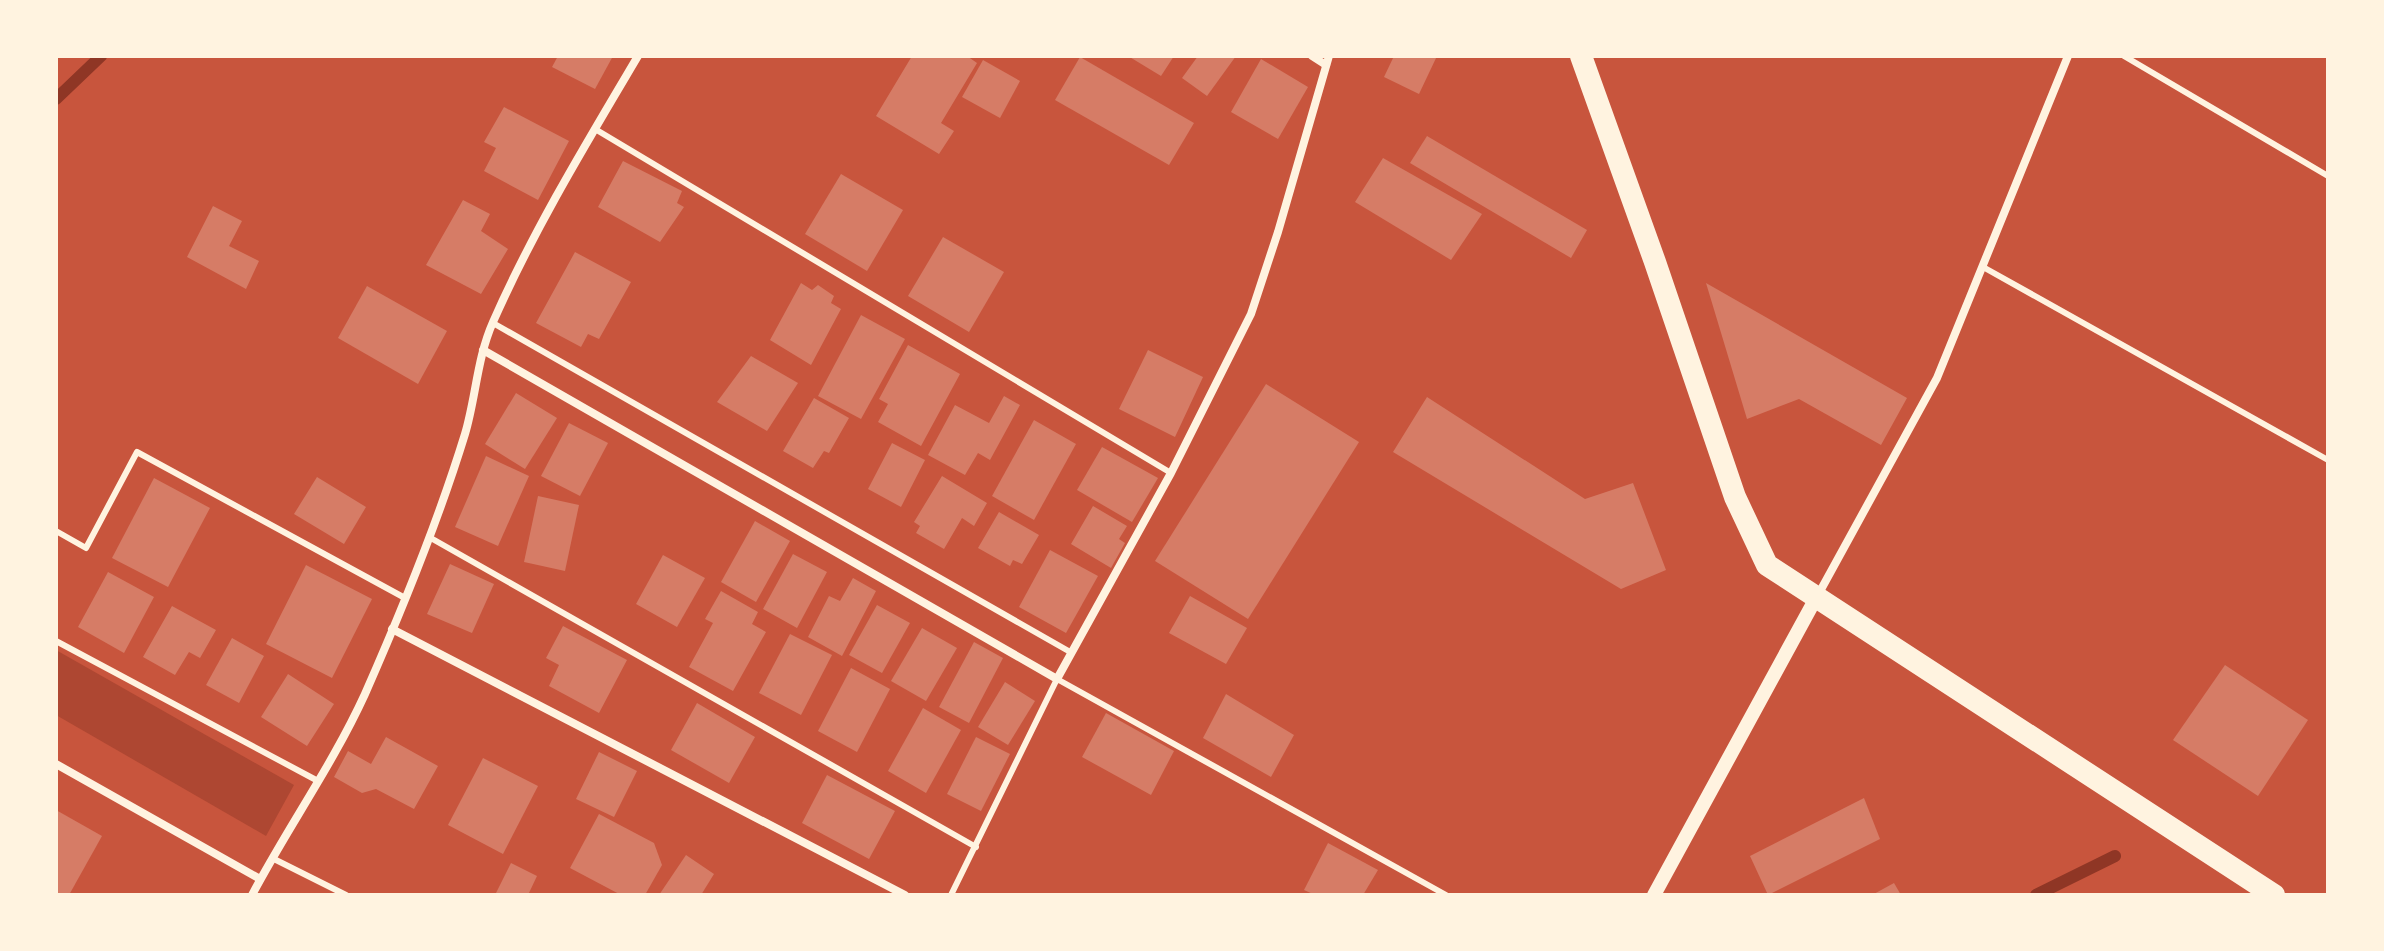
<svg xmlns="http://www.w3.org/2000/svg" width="2384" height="951" font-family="Ubuntu,sans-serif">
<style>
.green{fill:#ae4732}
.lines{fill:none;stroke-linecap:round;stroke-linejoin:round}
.stream{stroke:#8f3625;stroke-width:12}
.building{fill:#d67c66}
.service{stroke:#fff3e0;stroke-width:6}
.minor{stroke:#fff3e0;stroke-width:8}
.tertiary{stroke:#fff3e0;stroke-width:14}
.trunk{stroke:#fff3e0;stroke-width:22}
</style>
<rect width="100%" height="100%" fill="#c8553d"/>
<path class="green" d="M56,650L294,785L266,836L56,715Z"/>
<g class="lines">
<g class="stream">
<path d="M56,99L101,56"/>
<path d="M2036,895L2115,856"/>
</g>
</g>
<g class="building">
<path d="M558,56H613L595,89L552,67Z"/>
<path d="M912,56H967L977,63L941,123L954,131L939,154L876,116Z"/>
<path d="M1128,56H1174L1161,76Z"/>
<path d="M1198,56H1236L1207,96L1182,78Z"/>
<path d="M1394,56H1437L1419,94L1384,77Z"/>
<path d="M1080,57L1194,123L1169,165L1055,100Z"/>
<path d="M1261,59L1308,87L1278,139L1231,112Z"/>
<path d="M983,60L1020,81L1000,118L962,97Z"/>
<path d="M504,107L569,141L538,200L484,171L496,148L484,142Z"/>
<path d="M1427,136L1587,230L1571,258L1410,163Z"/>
<path d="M1383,158L1482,214L1451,260L1355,202Z"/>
<path d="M623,161L682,191L677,203L684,207L660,242L598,207Z"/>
<path d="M841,174L903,210L867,271L805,234Z"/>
<path d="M463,200L490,214L481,231L508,249L481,294L426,265Z"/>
<path d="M213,206L242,221L229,246L259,261L246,289L187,257Z"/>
<path d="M943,237L1004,272L969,332L908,296Z"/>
<path d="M575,252L631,282L599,339L588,334L581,347L536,323Z"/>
<path d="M801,283L812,290L818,285L834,296L831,303L841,309L811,365L770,340Z"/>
<path d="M1706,283L1907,398L1881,445L1799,399L1747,419Z"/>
<path d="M367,286L447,331L418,384L338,338Z"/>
<path d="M861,315L905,339L861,419L818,396Z"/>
<path d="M908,345L960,374L921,446L878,422L888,404L879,399Z"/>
<path d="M1148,350L1203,377L1175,437L1119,409Z"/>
<path d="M751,356L798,383L767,431L717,402Z"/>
<path d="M1266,384L1359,442L1248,619L1155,561Z"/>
<path d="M516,393L557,418L525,469L485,444Z"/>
<path d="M1004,396L1020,405L990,460L978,453L965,475L928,455L955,405L989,423Z"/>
<path d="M1427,397L1585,499L1633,483L1666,570L1621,589L1393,452Z"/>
<path d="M814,398L849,418L829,453L824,451L813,468L783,451Z"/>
<path d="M1034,420L1076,444L1034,520L992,496Z"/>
<path d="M569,423L608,443L580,496L541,476Z"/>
<path d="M892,443L925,460L901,507L868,489Z"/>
<path d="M1102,447L1158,478L1132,522L1077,490Z"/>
<path d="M486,456L529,476L498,546L455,527Z"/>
<path d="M942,476L987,503L974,526L962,518L944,549L916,533L920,526L914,522Z"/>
<path d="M317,477L366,507L344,544L294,514Z"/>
<path d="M154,478L210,508L168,587L112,558Z"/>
<path d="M538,496L579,505L565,571L524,562Z"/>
<path d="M1093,506L1127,526L1119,539L1125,543L1111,568L1071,544Z"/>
<path d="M999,512L1039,535L1022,564L1013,560L1010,566L978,548Z"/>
<path d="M755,521L790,541L756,602L721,582Z"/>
<path d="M1050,550L1098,576L1066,633L1019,607Z"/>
<path d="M793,554L827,572L797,628L763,609Z"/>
<path d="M663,555L705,578L677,627L636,604Z"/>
<path d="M450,564L494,584L472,633L427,614Z"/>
<path d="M306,565L372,599L332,678L266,644Z"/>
<path d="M108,572L154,597L124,653L78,627Z"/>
<path d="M853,578L876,591L842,656L808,637L829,596L840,601Z"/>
<path d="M721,591L758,612L752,624L766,632L733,691L689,667L713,623L705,619Z"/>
<path d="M1190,596L1247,628L1226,664L1169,633Z"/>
<path d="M877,605L910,623L882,673L849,655Z"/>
<path d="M172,606L216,630L200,658L189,652L175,675L143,657Z"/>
<path d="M563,626L627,660L599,713L549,686L559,665L546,658Z"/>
<path d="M922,628L957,648L926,701L891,681Z"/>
<path d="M790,634L832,655L801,715L759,693Z"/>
<path d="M232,638L264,656L239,703L206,685Z"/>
<path d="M974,642L1003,658L969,723L939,707Z"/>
<path d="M2225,665L2308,720L2258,796L2173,740Z"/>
<path d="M851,668L890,689L857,752L818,731Z"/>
<path d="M288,674L334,704L307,746L261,717Z"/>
<path d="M1005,682L1035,701L1008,745L978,727Z"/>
<path d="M1226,694L1294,735L1271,777L1203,738Z"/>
<path d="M697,703L755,737L729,783L671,750Z"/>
<path d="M923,708L961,730L926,793L888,771Z"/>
<path d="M1106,713L1174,751L1151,795L1082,757Z"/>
<path d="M386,737L438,766L414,809L376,789L362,793L334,777L348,751L371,764Z"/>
<path d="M976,737L1010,754L981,811L947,794Z"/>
<path d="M599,752L637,771L614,817L576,799Z"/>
<path d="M483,758L538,786L503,854L448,825Z"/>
<path d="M827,775L895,811L869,859L802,823Z"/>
<path d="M1864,798L1880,839L1768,895L1750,856Z"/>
<path d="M56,810L102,836L69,895H56Z"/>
<path d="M599,814L654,843L662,865L645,895H621L570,868Z"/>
<path d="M1328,843L1378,870L1363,895H1315L1304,890Z"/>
<path d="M686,855L714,874L701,895H659Z"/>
<path d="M511,863L537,876L528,895H495Z"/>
<path d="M1894,883L1901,895H1872Z"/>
</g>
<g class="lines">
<g class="service">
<path d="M2124,56L2328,176"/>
<path d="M595,129L1171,473"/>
<path d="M1983,267L2328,460"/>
<path d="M493,323L1072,653"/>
<path d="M56,531L86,548L137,452L405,598"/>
<path d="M429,537L976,847"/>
<path d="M56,641L318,781"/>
<path d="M274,859L346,895"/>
<path d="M951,895L1057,679L1446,895"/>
</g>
<g class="minor">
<path d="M1312,56L1326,65"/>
<path d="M483,350L1057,679L1171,473L1251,314L1278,232L1329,56"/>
<path d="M1818,595L1937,378L2068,56"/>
<path d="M392,629L905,895"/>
<path d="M56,764L260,879"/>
<path d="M252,895C288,827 333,764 365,694C402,610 438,522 465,434C476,397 477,358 493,322C533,231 587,142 638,56"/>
</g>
<path class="tertiary" d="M1654,895L1816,598"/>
<path class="trunk" d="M1581,56L1655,262L1735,497L1767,565L2274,895"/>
</g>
<rect width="2384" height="951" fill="none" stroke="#fff3e0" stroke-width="116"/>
</svg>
